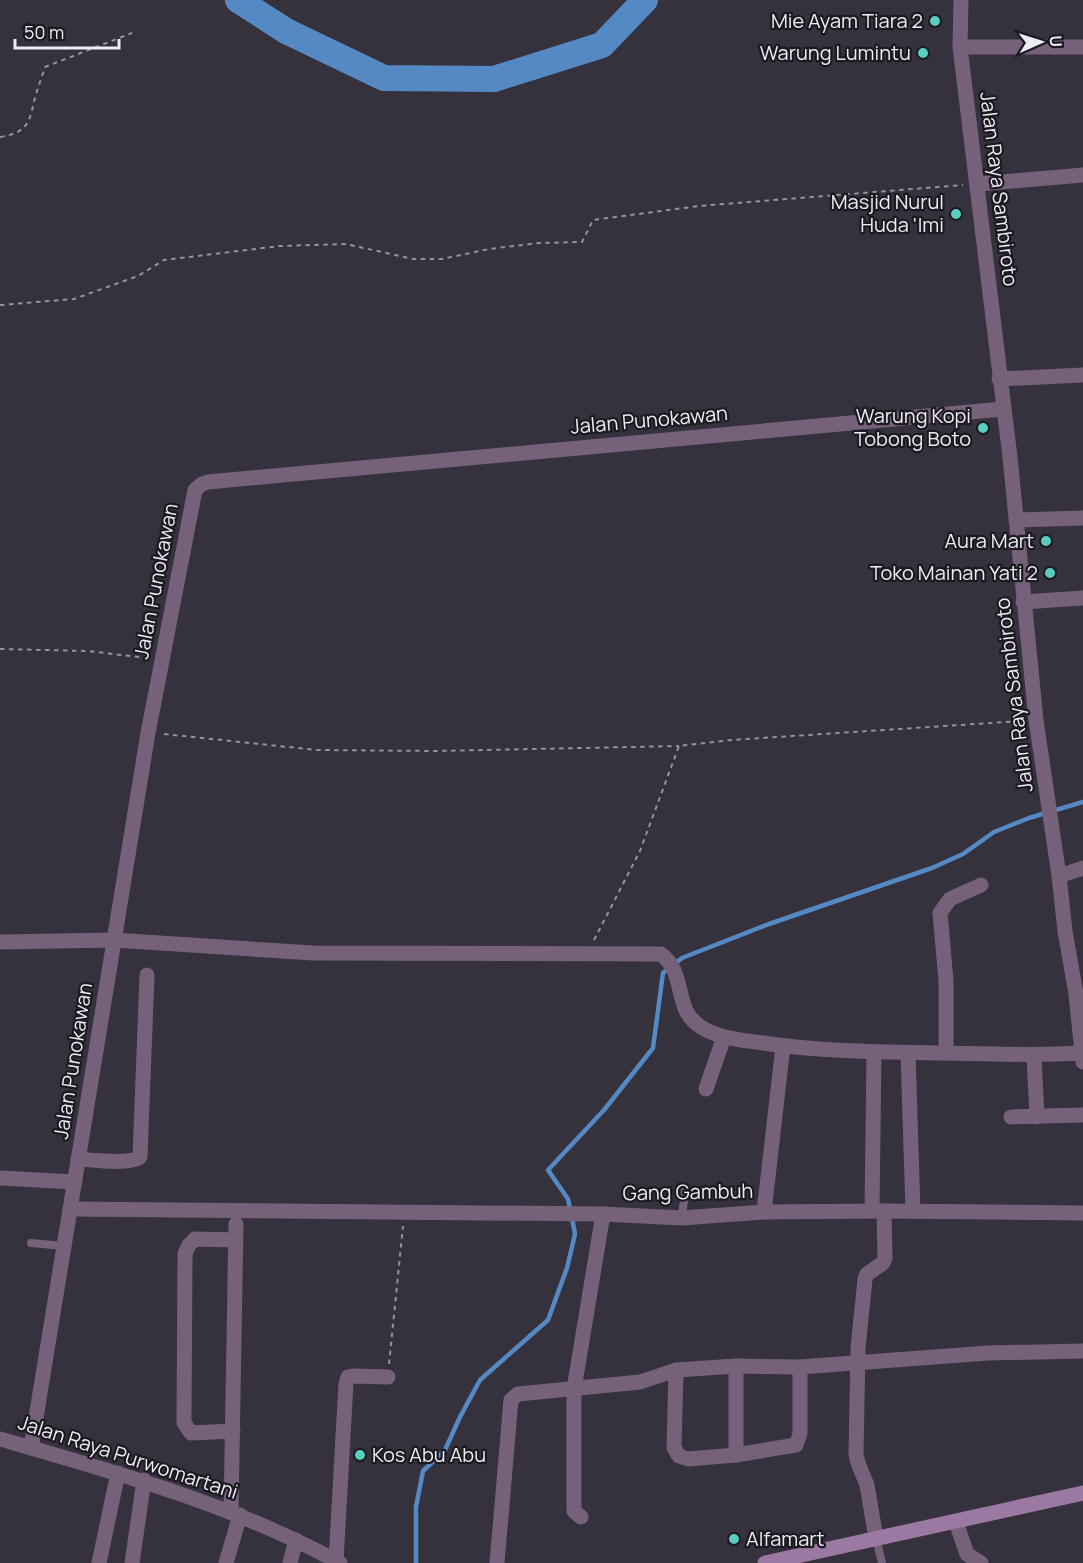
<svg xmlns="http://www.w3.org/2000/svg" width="1083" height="1563" font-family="Manrope,sans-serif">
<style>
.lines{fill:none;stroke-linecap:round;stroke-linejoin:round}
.stream{stroke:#5589c3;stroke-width:4.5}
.river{stroke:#5589c3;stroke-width:26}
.path{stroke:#96939d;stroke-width:2;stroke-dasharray:4.5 4.5;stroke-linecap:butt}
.service{stroke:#76617a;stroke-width:8}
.minor{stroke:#76617a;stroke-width:15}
.tertiary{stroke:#76617a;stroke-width:15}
.secondary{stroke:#9b79a2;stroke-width:15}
.poi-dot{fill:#59cebe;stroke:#1c1a20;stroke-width:2}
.labels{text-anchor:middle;stroke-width:4.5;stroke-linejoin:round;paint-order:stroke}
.poi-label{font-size:20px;fill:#edebf3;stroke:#1c1a20;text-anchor:end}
.street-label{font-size:20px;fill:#edebf3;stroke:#1c1a20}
</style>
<rect width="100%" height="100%" fill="#35313d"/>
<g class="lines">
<g class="stream">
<path d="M570,1209L568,1199L548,1170L604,1110L653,1048L663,973L682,958L769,924L932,868L963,854L994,832L1029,818L1083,802"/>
<path d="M416,1563V1507L423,1471L445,1450L460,1417L480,1380L548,1320L567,1268L575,1234L572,1218"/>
</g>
<path class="river" d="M238,0L286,31L384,78L494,79L602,45L645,0"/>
<g class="path">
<path d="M0,137C31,132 29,120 36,94C39,85 42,76 45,67L132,33"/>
<path d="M0,305L74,299L138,276L164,260L280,246L346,244L413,259H442L489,249L539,243L582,242L593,220L699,206L963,185"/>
<path d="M0,649L88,651L147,658"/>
<path d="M164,734L317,750L436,751L679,746"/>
<path d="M594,940L640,851L679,746L731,740L1021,721"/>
<path d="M389,1364L403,1226"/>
</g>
<g class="service">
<path d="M682,1218L685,1190"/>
<path d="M31,1243L64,1246"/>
<path d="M876,1538L882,1563"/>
</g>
<g class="minor">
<path d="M960,47H1083"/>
<path d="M978,184L1083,175"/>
<path d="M999,379L1083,375"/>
<path d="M1016,520L1083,518"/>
<path d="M1023,602L1083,598"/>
<path d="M1059,876L1083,868"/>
<path d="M0,942L114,940L313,953L661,954C688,975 672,1009 701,1027C720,1039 742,1040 763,1043C823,1052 884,1052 945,1053C991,1054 1036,1056 1082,1053"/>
<path d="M908,1053L913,1211"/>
<path d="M946,1053V981L940,913L950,899L981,885"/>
<path d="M1034,1056L1037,1117"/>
<path d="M706,1089L724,1037"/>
<path d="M1011,1117L1083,1115"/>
<path d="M78,1159C92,1160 130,1165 140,1157L147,975"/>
<path d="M0,1178L75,1182"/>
<path d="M70,1209L603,1214"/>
<path d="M872,1211L874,1052"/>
<path d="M764,1212L783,1046"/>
<path d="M736,1366V1455"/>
<path d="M676,1370L736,1366L800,1367L988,1353L1083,1351"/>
<path d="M233,1431L191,1433L184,1423L185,1254L189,1245L195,1239L236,1240"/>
<path d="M31,1448L148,733L195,490L202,484L208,482L1003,409"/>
<path d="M231,1512L236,1224"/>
<path d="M581,1517L574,1511V1389L603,1214L682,1218L764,1212L884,1211L1083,1213"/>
<path d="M956,1522L967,1554L981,1563"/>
<path d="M876,1538L867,1485L858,1463L856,1454L858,1348L865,1279L867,1274L883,1263L885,1258L884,1211"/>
<path d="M336,1561L346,1383L348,1377L353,1376L388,1377"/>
<path d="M99,1563L118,1473"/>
<path d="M132,1563L144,1480"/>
<path d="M226,1563L240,1515"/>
<path d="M290,1563L296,1540"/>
<path d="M497,1563L511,1400L518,1394L640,1382L676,1370L674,1448L679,1456L688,1459L736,1455L796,1445L800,1434V1367"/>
</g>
<g class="tertiary">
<path d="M961,0L960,47L1010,457L1036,720L1059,876L1065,931L1076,994L1083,1062"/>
<path d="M0,1439C117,1473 232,1504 340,1563"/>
</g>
<path class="secondary" d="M765,1563L1083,1493"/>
</g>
<g class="poi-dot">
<circle cx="935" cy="21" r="6"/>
<circle cx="923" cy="53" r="6"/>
<circle cx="956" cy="214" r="6"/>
<circle cx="983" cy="428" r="6"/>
<circle cx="1046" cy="541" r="6"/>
<circle cx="1050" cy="573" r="6"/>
<circle cx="360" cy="1455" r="6"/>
<circle cx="734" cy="1539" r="6"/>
</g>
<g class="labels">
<g class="poi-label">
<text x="923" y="28">Mie Ayam Tiara 2</text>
<text x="911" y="60">Warung Lumintu</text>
<text x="944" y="209">Masjid Nurul<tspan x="944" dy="23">Huda 'lmi</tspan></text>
<text x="971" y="423">Warung Kopi<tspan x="971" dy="23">Tobong Boto</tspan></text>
<text x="1034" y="548">Aura Mart</text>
<text x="1038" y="580">Toko Mainan Yati 2</text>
<text x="372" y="1462" text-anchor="start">Kos Abu Abu</text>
<text x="746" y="1546" text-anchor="start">Alfamart</text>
</g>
<g class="street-label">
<text transform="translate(999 189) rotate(83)" y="7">Jalan Raya Sambiroto</text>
<text transform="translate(649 420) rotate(-5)" y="7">Jalan Punokawan</text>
<text transform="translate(156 581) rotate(-79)" y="7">Jalan Punokawan</text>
<text transform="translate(1014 695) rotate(-97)" y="7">Jalan Raya Sambiroto</text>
<text transform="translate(73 1061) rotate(-81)" y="7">Jalan Punokawan</text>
<text transform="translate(688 1192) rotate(-1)" y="7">Gang Gambuh</text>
<text transform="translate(128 1457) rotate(18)" y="7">Jalan Raya Purwomartani</text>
</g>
</g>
<g transform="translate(1041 42) rotate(87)" stroke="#1c1a20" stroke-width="4.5" paint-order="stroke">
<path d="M0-4.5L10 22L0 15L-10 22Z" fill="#edebf3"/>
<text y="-9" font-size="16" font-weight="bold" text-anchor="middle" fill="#edebf3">U</text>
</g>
<path d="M15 39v9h104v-9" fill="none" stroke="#edebf3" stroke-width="3"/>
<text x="24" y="39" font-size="18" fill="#edebf3" stroke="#1c1a20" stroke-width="4.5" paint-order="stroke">50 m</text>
</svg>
